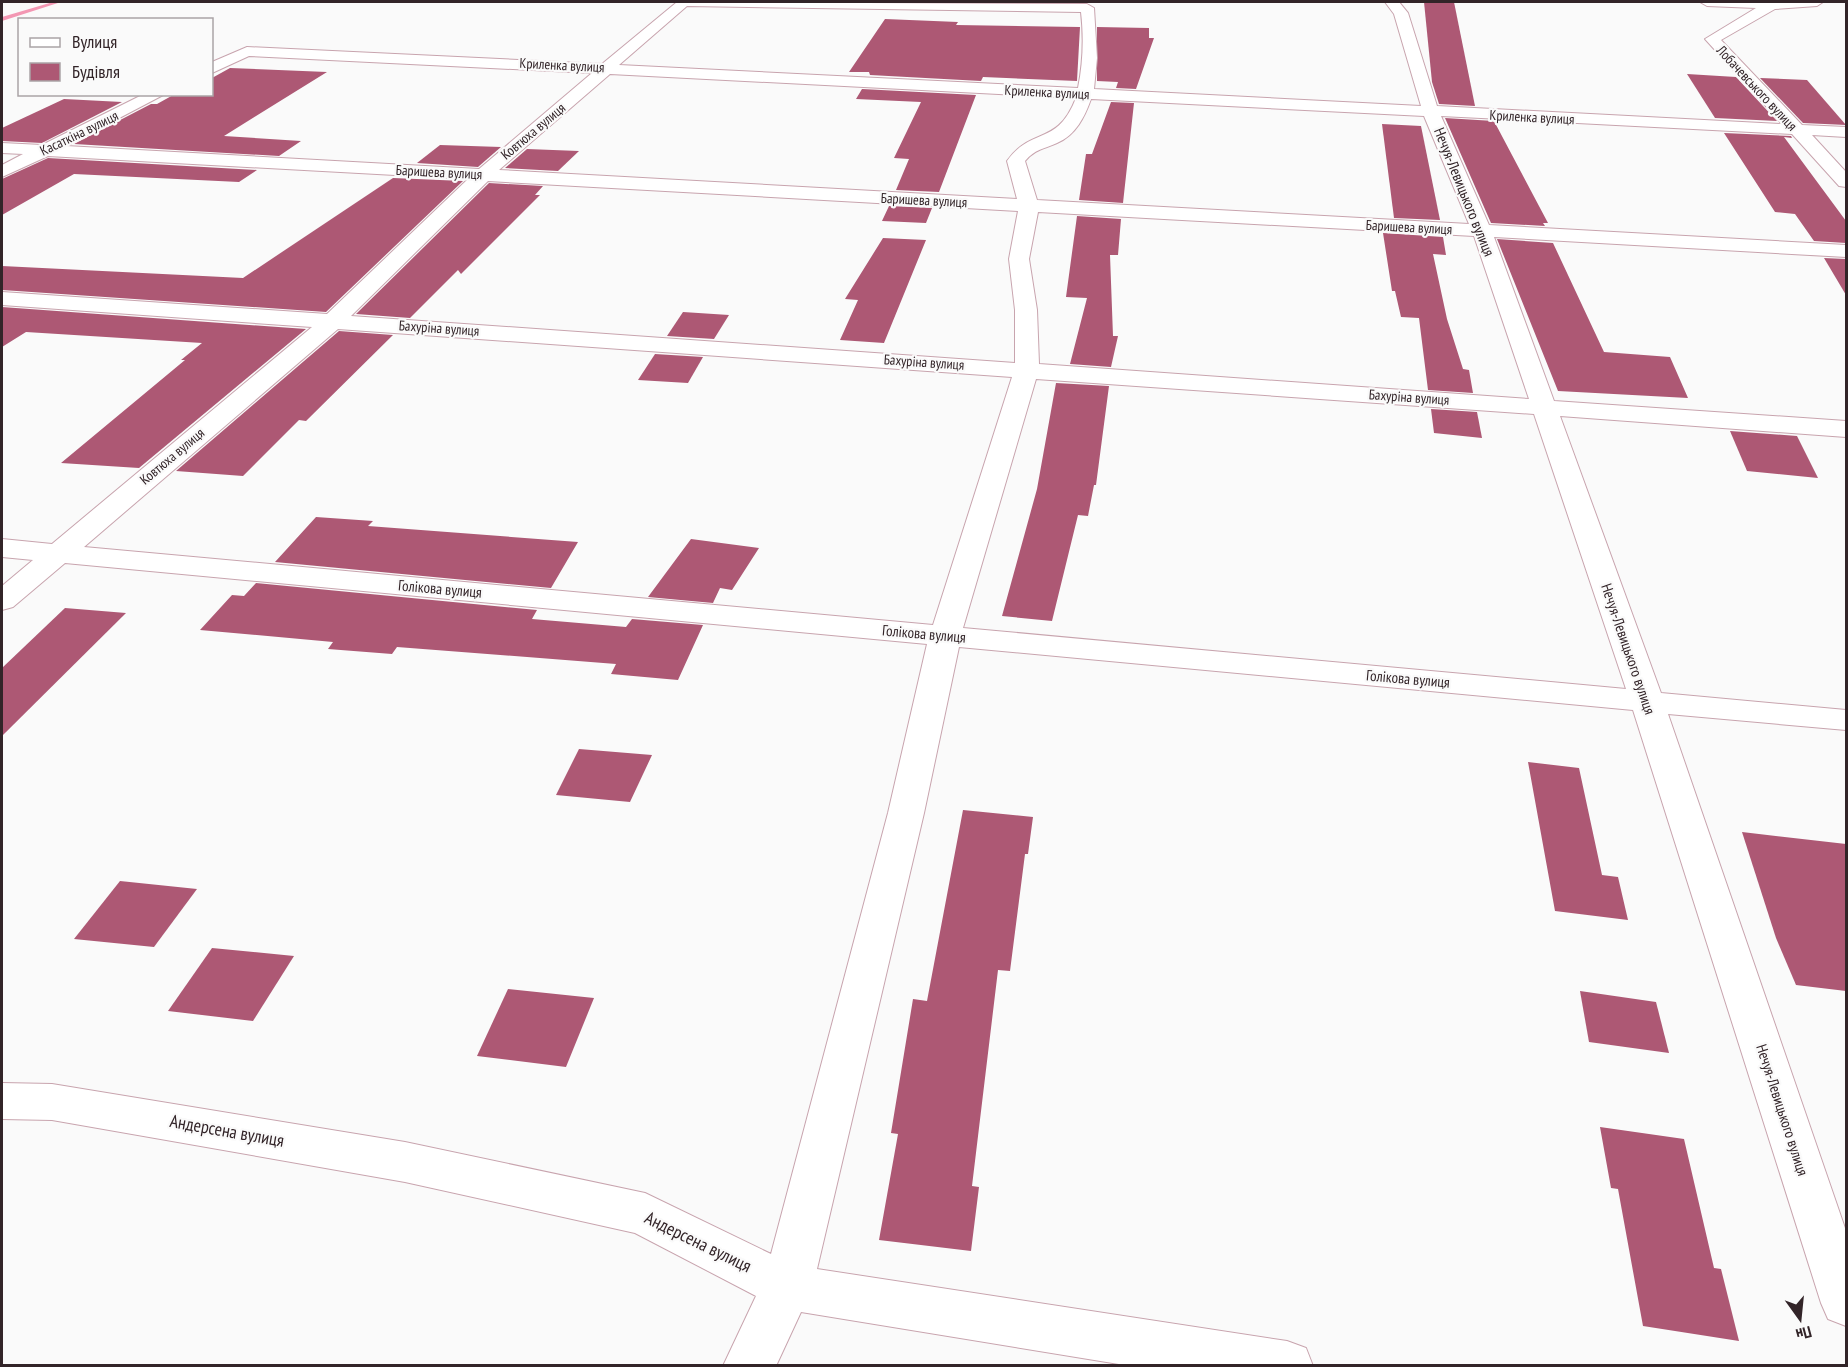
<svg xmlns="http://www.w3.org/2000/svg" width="1848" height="1367" font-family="'PT Sans Narrow',sans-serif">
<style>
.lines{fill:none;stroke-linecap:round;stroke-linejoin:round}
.stream{fill:#f397b3;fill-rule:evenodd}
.building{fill:#ad5874}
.minor-casing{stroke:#c8a4ae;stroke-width:2}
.minor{fill:#fff;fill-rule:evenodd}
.labels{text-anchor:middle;stroke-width:4.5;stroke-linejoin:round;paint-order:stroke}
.far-street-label{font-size:14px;fill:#322428;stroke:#fafafa}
.street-label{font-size:15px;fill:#322428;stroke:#fafafa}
.near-street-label{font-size:18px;fill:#322428;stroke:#fafafa}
</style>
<rect width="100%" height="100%" fill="#fafafa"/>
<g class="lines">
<path class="stream" d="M53,2H61L2,21V17Z"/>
</g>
<g class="building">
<path d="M1424,2H1454L1475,106L1439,104L1432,82Z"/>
<path d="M885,19L958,22L956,25L1080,27L1077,81L983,77L981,81L870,75L869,72H849Z"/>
<path d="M1097,27L1149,28V38H1154L1136,89L1116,88L1118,82L1097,81Z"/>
<path d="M230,68L327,72L224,136L301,141L279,156L74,144L151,104H157L175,94H212V78Z"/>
<path d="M1687,74L1736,77L1777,121L1715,118Z"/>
<path d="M1760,78L1807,80L1846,125L1803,123Z"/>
<path d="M862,89L976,95L939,192L896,190L909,159L894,158L921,102L856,99Z"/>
<path d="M64,99L122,102L42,143L2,141V128Z"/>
<path d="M1111,102L1134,103L1123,203L1079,200L1086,154H1092Z"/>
<path d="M1445,118L1494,121L1548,223H1543L1545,226L1491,223Z"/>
<path d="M1382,124L1421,126L1440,220L1394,218Z"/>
<path d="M1724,133L1791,136L1792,138L1784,137L1846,221V243L1814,241L1795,214L1775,212Z"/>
<path d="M440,145L501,147L478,167L417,163Z"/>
<path d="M527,149L579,151L558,171L505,168Z"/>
<path d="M48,158L257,170L239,182L74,174L2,215V179Z"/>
<path d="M393,178L463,181L326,312L2,290V266L243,278Z"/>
<path d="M489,183L543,186L535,195H540L461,274L458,270L410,318L356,314Z"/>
<path d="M889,206L932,208L926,223L882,221Z"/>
<path d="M1077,216L1121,219L1118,255H1110L1113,336H1118L1111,367L1070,364L1087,298L1066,297Z"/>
<path d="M1383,233L1443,237L1446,255L1433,254L1447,319L1463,369L1469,370L1473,393L1428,390L1419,318L1401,317L1395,291H1392Z"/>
<path d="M883,238L926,240L884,343L840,340L858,300L845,299Z"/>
<path d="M1497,239L1553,243L1604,352L1670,357L1688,398L1558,391Z"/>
<path d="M1824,258L1846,259V295Z"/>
<path d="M2,307L306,329L139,468L61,463L185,360H181L202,343L26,332L2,347Z"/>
<path d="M683,312L729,315L714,339L667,336Z"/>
<path d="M339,331L393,335L306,421L299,420L243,476L176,471Z"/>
<path d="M655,354L703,357L688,383L638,380Z"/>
<path d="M1056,383L1109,386L1096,485H1094L1088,516L1078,515L1052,621L1002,616L1037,489Z"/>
<path d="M1431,409L1477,412L1482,438L1434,433Z"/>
<path d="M1730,431L1797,436L1818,478L1747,471Z"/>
<path d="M316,517L373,521L368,526L578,542L551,588L275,562Z"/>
<path d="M691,539L759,548L732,590L720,588L713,603L648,597Z"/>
<path d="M256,583L537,610L532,619L626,627L632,619L703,625L678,680L611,674L616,664L397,647L392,654L328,649L333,642L200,630L232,595L244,596Z"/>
<path d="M65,608L126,613L2,736V668Z"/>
<path d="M579,749L652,755L630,802L556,795Z"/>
<path d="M1528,762L1579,768L1602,875L1618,877L1628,920L1555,911Z"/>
<path d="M963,810L1033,817L1028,854H1025L1010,971L998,970L972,1186L979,1187L971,1251L879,1240L898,1134L891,1133L913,999L927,1001Z"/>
<path d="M1742,832L1846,844V991L1796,985L1776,938Z"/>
<path d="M120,881L197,889L154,947L74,939Z"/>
<path d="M212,948L294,956L253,1021L168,1011Z"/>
<path d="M508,989L594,998L566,1067L477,1056Z"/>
<path d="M1580,991L1656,1002L1669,1053L1589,1042Z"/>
<path d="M1600,1127L1684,1139L1714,1268L1721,1269L1739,1341L1643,1326L1618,1189L1611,1188Z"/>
</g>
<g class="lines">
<defs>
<path id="minor" d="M677,2L1087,4L1094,8L1097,58L1094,89L1421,106L1394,14L1385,2H1399L1408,13L1437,106L1782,124L1705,39L1756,8L1707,6L1700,2H1823L1817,6L1775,9L1721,40L1802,125L1846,127V137L1812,135L1846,172V187L1839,186L1792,134L1441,116L1489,225L1846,245V257L1494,237L1554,401L1846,421V437L1560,416L1661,693L1846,710V730L1668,714L1846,1231V1326L1828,1319L1821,1303L1633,710L959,647L924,813L817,1269L1287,1341L1306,1348L1313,1366H1131L801,1312L776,1366H723L756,1296L635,1233L405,1182L52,1120L2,1119V1083L52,1084L405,1142L645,1193L771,1254L888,813L927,644L65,563L13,607L2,610V586L33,560L2,557V539L52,544L312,327L2,305V292L327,314L468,179L48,156L2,177V165L23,154L2,153V143L42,145L144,94H165L66,146L479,169L592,73L249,56L212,73V62L247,47L602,64ZM687,6L1081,12C1084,38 1083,63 1078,88L619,65ZM610,74L1076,98C1057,147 1032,126 1007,161L1017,199L499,170ZM1091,99L1424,116L1469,224L1037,200L1025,161C1035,149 1044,149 1057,143C1076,135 1085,116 1091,99ZM488,181L1018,211L1009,259L1015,310V363L351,316ZM1038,212L1474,236L1529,399L1039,364L1037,310L1029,259ZM338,329L1012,377L933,625L84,547ZM1036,379L1534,414L1626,689L963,628Z"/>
</defs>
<use href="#minor" class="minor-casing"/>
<use href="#minor" class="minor"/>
</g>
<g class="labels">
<g class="far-street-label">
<text transform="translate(562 65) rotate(3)" y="5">Криленка вулиця</text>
<text transform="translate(1757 88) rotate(47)" y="5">Лобачевського вулиця</text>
<text transform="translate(1047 92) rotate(3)" y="5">Криленка вулиця</text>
<text transform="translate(1532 117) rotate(3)" y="5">Криленка вулиця</text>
<text transform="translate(533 131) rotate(-40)" y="5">Ковтюха вулиця</text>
<text transform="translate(79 133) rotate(-26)" y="5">Касаткіна вулиця</text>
<text transform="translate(439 172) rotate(3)" y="5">Баришева вулиця</text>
<text transform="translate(924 200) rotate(3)" y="5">Баришева вулиця</text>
<text transform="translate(1409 227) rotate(3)" y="5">Баришева вулиця</text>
<text transform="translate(439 328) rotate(4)" y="5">Бахуріна вулиця</text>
<text transform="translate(924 362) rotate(4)" y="5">Бахуріна вулиця</text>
<text transform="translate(1409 397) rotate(4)" y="5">Бахуріна вулиця</text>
<text transform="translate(172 456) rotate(-40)" y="5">Ковтюха вулиця</text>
</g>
<g class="street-label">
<text transform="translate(1464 192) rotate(68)" y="5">Нечуя-Левицького вулиця</text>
<text transform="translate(440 589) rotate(5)" y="5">Голікова вулиця</text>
<text transform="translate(924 634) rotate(5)" y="5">Голікова вулиця</text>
<text transform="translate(1628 649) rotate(71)" y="5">Нечуя-Левицького вулиця</text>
<text transform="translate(1408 679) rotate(5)" y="5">Голікова вулиця</text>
<text transform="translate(1782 1110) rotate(72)" y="5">Нечуя-Левицького вулиця</text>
</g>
<g class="near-street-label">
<text transform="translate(227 1131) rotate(10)" y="6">Андерсена вулиця</text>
<text transform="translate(698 1242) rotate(26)" y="6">Андерсена вулиця</text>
</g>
</g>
<rect width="1848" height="1367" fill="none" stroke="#322428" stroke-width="6"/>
<rect x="18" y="18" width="195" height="78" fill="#fafafa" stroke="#aaa4a6" stroke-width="1.5"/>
<rect x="30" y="38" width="30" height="9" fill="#ffffff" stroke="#aaa4a6" stroke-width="1.5"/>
<text x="72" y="48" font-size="18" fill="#322428">Вулиця</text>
<rect x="30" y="63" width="30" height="18" fill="#ad5874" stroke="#aaa4a6" stroke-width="1.5"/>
<text x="72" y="78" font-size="18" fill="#322428">Будівля</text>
<g transform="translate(1800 1319) rotate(165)" stroke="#fafafa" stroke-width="4.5" paint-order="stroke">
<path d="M0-4.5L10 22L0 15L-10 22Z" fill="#322428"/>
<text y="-9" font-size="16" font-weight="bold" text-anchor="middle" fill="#322428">Пн</text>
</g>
</svg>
